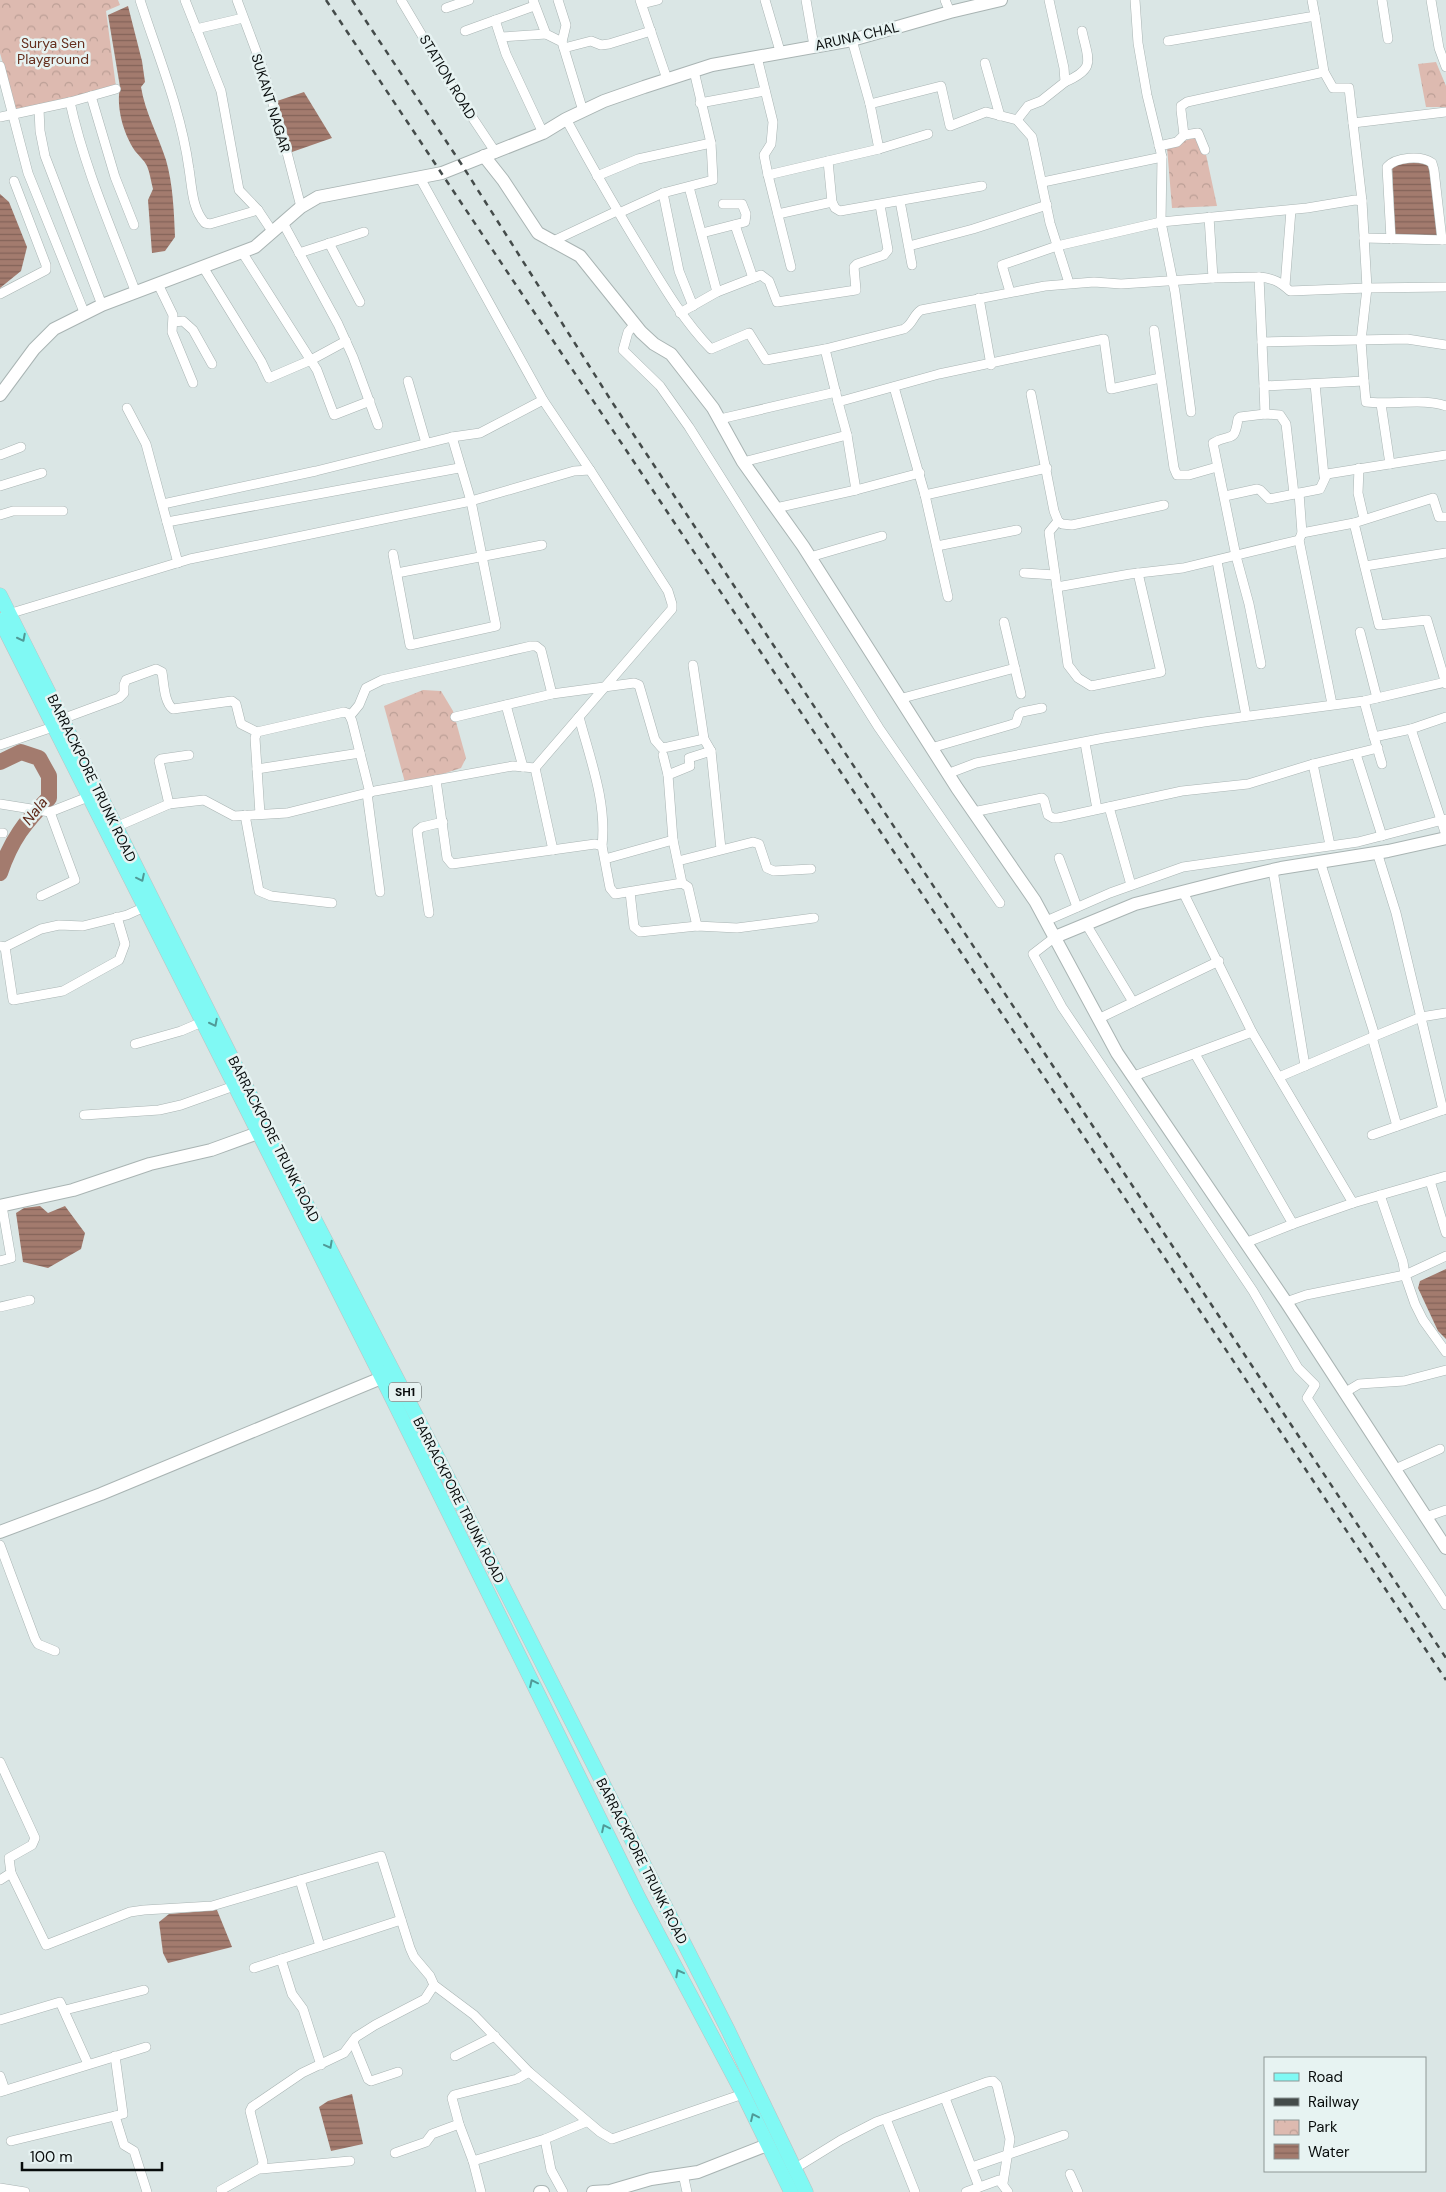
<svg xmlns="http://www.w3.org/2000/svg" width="1446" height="2192" font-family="'DM Sans',sans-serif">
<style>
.park{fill:url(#park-crowns)}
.water{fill:url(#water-rules)}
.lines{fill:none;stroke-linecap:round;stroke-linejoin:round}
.river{stroke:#a37b6e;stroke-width:16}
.street-casing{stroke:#a9b4b3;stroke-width:10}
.secondary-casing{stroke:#a9b4b3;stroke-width:14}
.primary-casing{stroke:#bfc0c0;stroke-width:15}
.street{stroke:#fff;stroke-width:9}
.secondary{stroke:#fff;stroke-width:12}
.primary{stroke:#80f9f4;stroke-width:14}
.rail{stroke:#444b4a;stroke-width:2.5;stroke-dasharray:6 6;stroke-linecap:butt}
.oneway{stroke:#509a97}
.labels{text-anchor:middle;stroke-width:5;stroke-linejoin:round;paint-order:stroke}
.shield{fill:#e7f3f2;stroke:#4b5151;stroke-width:1}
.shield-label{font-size:12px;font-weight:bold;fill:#080c0c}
.street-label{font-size:14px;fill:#080c0c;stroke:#e7f3f2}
.park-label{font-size:14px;fill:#652f1e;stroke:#e7f3f2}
.water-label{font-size:15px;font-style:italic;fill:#5f2918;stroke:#e7f3f2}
</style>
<defs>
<pattern id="park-crowns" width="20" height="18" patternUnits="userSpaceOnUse" patternTransform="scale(1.25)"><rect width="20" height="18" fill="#ddbab0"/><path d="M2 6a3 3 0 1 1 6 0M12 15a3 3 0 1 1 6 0" fill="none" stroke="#bc9f96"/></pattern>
<pattern id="water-rules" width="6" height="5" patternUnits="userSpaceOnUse" patternTransform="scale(1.25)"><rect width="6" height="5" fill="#a37b6e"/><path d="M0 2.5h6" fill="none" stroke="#836359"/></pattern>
</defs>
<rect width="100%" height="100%" fill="#dae6e5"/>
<g class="park">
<path d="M0,0H118L120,5L106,11L116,87L16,111L0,53Z"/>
<path d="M1436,62L1446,86V107H1426L1418,64Z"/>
<path d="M1201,131L1217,206L1172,208L1167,147L1193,138Z"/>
<path d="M423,690L441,691L453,711L466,758L461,768L406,786L384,706Z"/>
</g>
<g class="water">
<path d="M128,6L142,61L145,82L141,87C145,112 158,135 166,160C173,184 174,212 175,237L165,251L152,253L148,200L153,189C151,182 150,173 147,166C144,160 139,156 135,151C123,133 116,107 120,87L108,15Z"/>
<path d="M304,92L332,138L292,152L277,101Z"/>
<path d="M1422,160L1430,162L1438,235L1395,236L1392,164Z"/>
<path d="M0,194L9,202L27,247L21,271L0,288Z"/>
<path d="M40,1206L48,1213L65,1206L85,1233L81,1249L48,1268L23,1262L16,1213L24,1208Z"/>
<path d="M1446,1269V1339L1438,1331L1418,1288L1420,1281Z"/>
<path d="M217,1910L232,1947L168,1963L163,1953L159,1922L169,1914Z"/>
<path d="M352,2094L363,2144L331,2151L319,2107L328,2101Z"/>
</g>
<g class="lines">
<path class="river" d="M0,762L21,752L39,758L49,776V798C25,822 11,840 0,873"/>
<defs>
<g id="street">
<path d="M140,0C158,56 181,110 189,169C192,187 192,209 205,223L210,224L258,210"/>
<path d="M185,0L221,91L239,190L258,210L272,231"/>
<path d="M237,0L261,64L283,137L301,207"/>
<path d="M401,0L458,96L496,153"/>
<path d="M533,0L546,34L562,42L583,111"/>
<path d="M558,0L566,25L562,42"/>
<path d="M640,0L667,79"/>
<path d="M765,0L780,51"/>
<path d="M806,0L814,46"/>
<path d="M945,0L950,12"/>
<path d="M1135,0L1138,43L1147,95L1162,157L1161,222L1307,208L1355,200L1362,201L1367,288L1446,287"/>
<path d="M1382,0L1388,39"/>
<path d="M1431,0L1439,48L1446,67"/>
<path d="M642,4L658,0"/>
<path d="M446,8L469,0"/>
<path d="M1315,16L1324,72L1333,88H1349L1362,201"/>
<path d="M495,20L506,54L543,133"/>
<path d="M196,29L243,18"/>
<path d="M465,31L534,6"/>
<path d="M501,37L546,34"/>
<path d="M852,40L870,104L879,149L928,134"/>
<path d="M1168,41L1315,16L1312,0"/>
<path d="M564,48L591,41L601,45L609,44L651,31"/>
<path d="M757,57L773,122L771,144L764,155L768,175"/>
<path d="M985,63L1000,116"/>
<path d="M0,66L28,173L84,312"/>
<path d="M1065,82C1097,68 1088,60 1082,31"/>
<path d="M91,96L115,177L134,225"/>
<path d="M70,102C84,167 112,230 136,293"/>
<path d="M700,103L765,91"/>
<path d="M870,104L941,86L950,126L986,112L1017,120L1032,137L1050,223L1069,283"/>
<path d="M39,109L40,131L45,156L102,305"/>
<path d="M0,117L70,102L116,89"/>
<path d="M566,119C591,165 617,211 645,256C665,289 684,321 711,349L749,333L766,360L825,349L904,329C913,324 913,315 921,310L1045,286L1094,282L1121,284L1213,278"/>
<path d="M1017,120L1028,106L1041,101L1065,82L1064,68L1049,0"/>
<path d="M1353,123L1446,112"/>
<path d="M1184,135L1198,133L1205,150"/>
<path d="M1159,146L1177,142L1184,135L1181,110V106L1187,102L1324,72"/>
<path d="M828,161L832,202L835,208L840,211L982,186"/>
<path d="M597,176L638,159L711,143"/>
<path d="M420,178L543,400L590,470"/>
<path d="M1043,182L1162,157"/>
<path d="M689,187L717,292L761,275L769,281L777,302L856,290L854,267L857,264L884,255L888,250L880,205"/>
<path d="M663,193L679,271L693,306"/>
<path d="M900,201L912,265"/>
<path d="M619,213L663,193L713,180L711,143L694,71"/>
<path d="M778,214L832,202"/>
<path d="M1209,217L1213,278L1259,277L1264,386L1364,381L1366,402C1390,405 1427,398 1446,406"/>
<path d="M283,223L338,324L353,357L378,425"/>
<path d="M735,225L753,278"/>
<path d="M702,233L745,222L746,214L742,204H723"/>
<path d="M1364,238L1446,240"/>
<path d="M1391,239L1387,167C1396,157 1421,155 1432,163L1434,170L1442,240"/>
<path d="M551,242L617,211"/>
<path d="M329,243L360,302"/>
<path d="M909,246L973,229L1047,205"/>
<path d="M242,252L317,370L334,415L370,401"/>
<path d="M299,253L364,232"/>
<path d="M203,267L261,361L269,378L311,360L346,341"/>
<path d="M791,267L768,175L879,149"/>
<path d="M1259,277C1273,278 1280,282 1290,291L1367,288L1361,341L1364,381"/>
<path d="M158,284L173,315L172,332L193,383"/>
<path d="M1285,286L1291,210"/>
<path d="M1010,292L1002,265L1057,246L1161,222L1175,292L1191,412"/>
<path d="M0,294L46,270V265L14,181"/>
<path d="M979,298L991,365"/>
<path d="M680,313L717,292"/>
<path d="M174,322L183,321L193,330L212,364"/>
<path d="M635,324L628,332L623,350L660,386L689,427L879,728L1000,903"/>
<path d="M1154,330L1174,468L1177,475H1189L1217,467"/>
<path d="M1262,342L1407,339L1446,345"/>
<path d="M825,349L838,402L939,374L1104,339L1111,389L1160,378"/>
<path d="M408,381L426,443"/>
<path d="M1315,384L1324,476"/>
<path d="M1264,386L1265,414"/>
<path d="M894,387L925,495L1047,468"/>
<path d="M1031,394L1054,511L1058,521L1062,524L1072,525L1164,505"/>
<path d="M838,402L847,435L856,490"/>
<path d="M1381,404L1390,464"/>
<path d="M127,408L146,444L178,563"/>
<path d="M720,419L836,392"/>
<path d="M452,437L480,433L543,400"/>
<path d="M0,455L21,447"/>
<path d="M743,462L847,435"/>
<path d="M1359,468L1358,493L1364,519"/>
<path d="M0,486L42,473"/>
<path d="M1299,493L1302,533L1299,540L1332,704"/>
<path d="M925,495L948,597"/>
<path d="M1225,496L1257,489L1260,490L1269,499L1320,489L1327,474L1446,455"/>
<path d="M163,504L316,471L452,437L471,501L496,626L410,645L393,554"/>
<path d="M776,508L856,490L920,473"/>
<path d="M0,515L13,511H63"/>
<path d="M1058,521L1049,532L1068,665L1078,678L1091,686L1161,672L1138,573"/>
<path d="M167,522L459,468"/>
<path d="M1354,523L1379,625L1427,620L1446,684"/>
<path d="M1302,533L1354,523L1433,498L1439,517H1446"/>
<path d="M937,546L1017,530"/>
<path d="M810,557L882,536"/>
<path d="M1217,561L1246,716"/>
<path d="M1365,566L1446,553"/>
<path d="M397,573L542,545"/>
<path d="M1024,573L1055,575"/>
<path d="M1057,587L1130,574L1183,568L1299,540"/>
<path d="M5,615L190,559L471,501L574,471L590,470L668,591L672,604V609L535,768"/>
<path d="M1004,622L1021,694"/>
<path d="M1360,632L1377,698"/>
<path d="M1261,664L1249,604L1236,556L1213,443C1231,432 1234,445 1238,419L1240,417L1265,414L1280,415L1286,424L1294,494"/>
<path d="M693,665L704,739L711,751L721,849"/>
<path d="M899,699L1015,668"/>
<path d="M1364,701L1374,737"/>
<path d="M506,705L523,767"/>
<path d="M350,716L359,705L366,688L382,680L531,646H536L541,650L552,694"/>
<path d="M455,717L552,694L634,683L639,685L655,740L662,748L668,747L704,739"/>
<path d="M579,717C590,759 607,802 602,846"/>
<path d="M1446,717L1411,729L1446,835"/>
<path d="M62,719L119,698L124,693V685L126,680L156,669L162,672C164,684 164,702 173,709L232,701L236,704L241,724L257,732"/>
<path d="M1085,743L1097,809"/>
<path d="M0,745L53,727"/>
<path d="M931,748L1010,725L1016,723L1019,714L1022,712L1042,708"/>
<path d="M1356,754L1382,836"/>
<path d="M663,755L668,775L690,766L689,758L711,751"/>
<path d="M1313,764L1330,845"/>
<path d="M1382,764L1374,737L1411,729"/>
<path d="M257,769L360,753"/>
<path d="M947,774L976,763L1104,738L1204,722L1364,701L1446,682"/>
<path d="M668,775L673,840L682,883"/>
<path d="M436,780L447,858L452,864L595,844L602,846L610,888L615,894L682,883L688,887L697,926"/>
<path d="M367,793L380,892"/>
<path d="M0,804L50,812"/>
<path d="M169,804L159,761L161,759L189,755"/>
<path d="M1109,807L1131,885"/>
<path d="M973,812L1042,798L1044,800L1048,815L1053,818H1058L1182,791L1248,784L1313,764L1378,748"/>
<path d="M260,814L255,738L257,732L344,712L349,714L352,721L370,793"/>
<path d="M245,815L259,891L271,896L332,903"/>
<path d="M116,827L169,804L204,800L234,816L287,813L375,791L513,766L535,768L553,850"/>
<path d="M0,833H3"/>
<path d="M1377,852L1396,913L1443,1110"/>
<path d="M1059,858L1077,907"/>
<path d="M605,859L673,840"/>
<path d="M678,861L753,842L759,844L767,868L774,871L811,869"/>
<path d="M1320,861L1375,1036L1421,1017L1446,1013"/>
<path d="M1273,870L1305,1066"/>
<path d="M630,892L634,927L640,932L697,926L737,928L814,918"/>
<path d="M1183,892L1252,1032L1353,1203L1446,1176"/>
<path d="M41,896L75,880L50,812L88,797"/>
<path d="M429,913L417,831L422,827L443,822"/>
<path d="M1046,921L1110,893L1183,867L1358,842L1446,819"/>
<path d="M1086,924L1133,1002"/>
<path d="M1055,937L1033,954L1062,1007L1253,1291L1298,1368L1315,1385L1307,1398C1352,1468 1401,1535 1446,1605"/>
<path d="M0,946L5,947L41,929L59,925L83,926L127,915L149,905"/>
<path d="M5,947L13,1000L63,991L119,960L125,944L117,917"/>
<path d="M1098,1019L1219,961"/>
<path d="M1372,1037L1397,1126"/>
<path d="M135,1044L181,1031L202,1022"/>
<path d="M1195,1054L1293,1224L1353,1203"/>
<path d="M1134,1076L1252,1032"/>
<path d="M1279,1077L1375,1036"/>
<path d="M84,1115L159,1110L181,1105L234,1086"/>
<path d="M1372,1135L1446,1109"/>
<path d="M1430,1181L1446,1233"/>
<path d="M1380,1195L1403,1262L1405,1275L1415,1304L1423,1320L1446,1352"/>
<path d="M1245,1243L1293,1224"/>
<path d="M0,1261L11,1258L2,1206"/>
<path d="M1286,1302L1306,1295L1405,1275L1446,1256"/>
<path d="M0,1307L30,1300"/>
<path d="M1344,1393L1359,1384L1404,1381L1446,1370"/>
<path d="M1395,1469L1440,1449"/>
<path d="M1426,1517L1446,1510"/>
<path d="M0,1545L35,1639L38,1644L55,1651"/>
<path d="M0,1762L35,1838L32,1845L9,1858L11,1873L0,1880"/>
<path d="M11,1873L46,1945L130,1912L144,1910L212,1906L381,1856L410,1948L414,1957L430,1976L434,1985L474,2015L529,2072L600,2132L612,2139L743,2094"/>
<path d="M300,1880L320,1946"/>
<path d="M281,1959L292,1994L303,2009L321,2065"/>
<path d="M254,1968L401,1920"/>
<path d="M65,2010L144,1990"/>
<path d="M0,2020L60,2002L88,2064"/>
<path d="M353,2042L368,2079L371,2081L398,2072"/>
<path d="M455,2056L495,2036"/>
<path d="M529,2072L517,2079L454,2095L452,2098L459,2124L473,2161L545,2139"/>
<path d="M0,2076L5,2090"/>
<path d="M0,2092L146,2047"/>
<path d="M945,2098L979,2187"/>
<path d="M115,2116L124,2145L134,2151L147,2192"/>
<path d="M886,2119L915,2192"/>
<path d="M11,2141L123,2114L115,2056"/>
<path d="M395,2153L426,2142L432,2134L459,2124"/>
<path d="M473,2161L481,2192"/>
<path d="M972,2167L1064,2135"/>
<path d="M261,2169L350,2161"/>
<path d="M794,2169L841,2140L876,2122L987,2082L993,2081L997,2085L1010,2139L1003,2183"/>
<path d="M683,2174L687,2192"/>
<path d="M1070,2174L1078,2192"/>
<path d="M0,2188L25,2192"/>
<path d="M222,2192L221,2190L262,2167L263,2162L250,2111L252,2107L302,2073L344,2053L356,2037L375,2025L425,1999L434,1985"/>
<path d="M563,2192L551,2170L545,2139L586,2122"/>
<path d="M966,2192L999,2180L1008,2192"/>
</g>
<g id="secondary">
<path d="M484,156L503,180L538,233L580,256L641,332L654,344L671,354L713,408L743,462L803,546L957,788L1035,901L1117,1053L1286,1302L1446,1548"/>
<path d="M0,395L34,349L54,329L102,305L255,247L301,207L318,197L442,173L543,133L566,119L604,101L644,87L712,65L852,40L950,12L1001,0"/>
<path d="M1055,937L1135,904L1233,879L1281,868L1388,851L1446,838"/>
<path d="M0,1206L73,1190L150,1164L211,1150L258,1133"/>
<path d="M0,1532L101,1494L391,1374"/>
<path d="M540,2192H543"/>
<path d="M593,2192L610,2191L651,2179L698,2172L767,2145"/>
</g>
<g id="primary">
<path d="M0,595L257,1108L435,1452L728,2030L806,2192"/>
<path d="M0,620L382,1378L639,1898L743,2094L791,2192"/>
</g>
</defs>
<use href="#street" class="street-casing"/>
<use href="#secondary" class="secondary-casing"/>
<use href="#primary" class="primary-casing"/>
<use href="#street" class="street"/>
<use href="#secondary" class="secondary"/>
<use href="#primary" class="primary"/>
<g class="rail">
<path d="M326,0L1446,1680"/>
<path d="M352,0L462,165L612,402L1446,1658"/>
</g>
</g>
<defs><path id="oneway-chevron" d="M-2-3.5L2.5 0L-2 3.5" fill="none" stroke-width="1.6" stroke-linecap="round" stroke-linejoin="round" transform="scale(1.25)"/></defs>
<g class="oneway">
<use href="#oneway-chevron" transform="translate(22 638) rotate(63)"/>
<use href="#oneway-chevron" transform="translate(141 878) rotate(64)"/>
<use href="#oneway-chevron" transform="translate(214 1023) rotate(63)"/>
<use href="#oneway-chevron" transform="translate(329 1245) rotate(62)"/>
<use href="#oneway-chevron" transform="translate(533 1683) rotate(-116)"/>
<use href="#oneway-chevron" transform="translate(605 1828) rotate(-116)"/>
<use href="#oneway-chevron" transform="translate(679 1973) rotate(-118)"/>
<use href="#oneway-chevron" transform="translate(754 2117) rotate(-115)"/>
</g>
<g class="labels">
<rect class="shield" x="389" y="1382.5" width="32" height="19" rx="4"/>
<g class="shield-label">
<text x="405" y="1396">SH1</text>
</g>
<g class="street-label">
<text transform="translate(857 36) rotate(-13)" y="5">ARUNA CHAL</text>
<text transform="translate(448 77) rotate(59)" y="5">STATION ROAD</text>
<text transform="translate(271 103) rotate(73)" y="5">SUKANT NAGAR</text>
<text transform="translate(92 778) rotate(64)" y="5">BARRACKPORE TRUNK ROAD</text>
<text transform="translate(274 1139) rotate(63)" y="5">BARRACKPORE TRUNK ROAD</text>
<text transform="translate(459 1500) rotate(63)" y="5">BARRACKPORE TRUNK ROAD</text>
<text transform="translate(642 1861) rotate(63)" y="5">BARRACKPORE TRUNK ROAD</text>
</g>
<g class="park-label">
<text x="53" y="48">Surya Sen<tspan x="53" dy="16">Playground</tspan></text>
</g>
<g class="water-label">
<text transform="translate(35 811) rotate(-52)" y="5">Nala</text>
</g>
</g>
<rect x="1264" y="2057" width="162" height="115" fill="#e7f3f2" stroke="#8e9796"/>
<rect x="1274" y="2073" width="25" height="8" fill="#80f9f4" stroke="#8e9796"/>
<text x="1308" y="2082" font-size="15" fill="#080c0c">Road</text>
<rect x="1274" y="2098" width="25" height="8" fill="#444b4a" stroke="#8e9796"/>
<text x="1308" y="2107" font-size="15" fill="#080c0c">Railway</text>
<rect x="1274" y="2120" width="25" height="15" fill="url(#park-crowns)" stroke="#8e9796"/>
<text x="1308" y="2132" font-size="15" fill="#080c0c">Park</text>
<rect x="1274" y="2144" width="25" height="15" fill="url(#water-rules)" stroke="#8e9796"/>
<text x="1308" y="2157" font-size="15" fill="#080c0c">Water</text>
<path d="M22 2162v8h140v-8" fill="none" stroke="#080c0c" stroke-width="2.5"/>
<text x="30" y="2162" font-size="15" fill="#080c0c" stroke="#e7f3f2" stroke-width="4" paint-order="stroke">100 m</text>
</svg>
